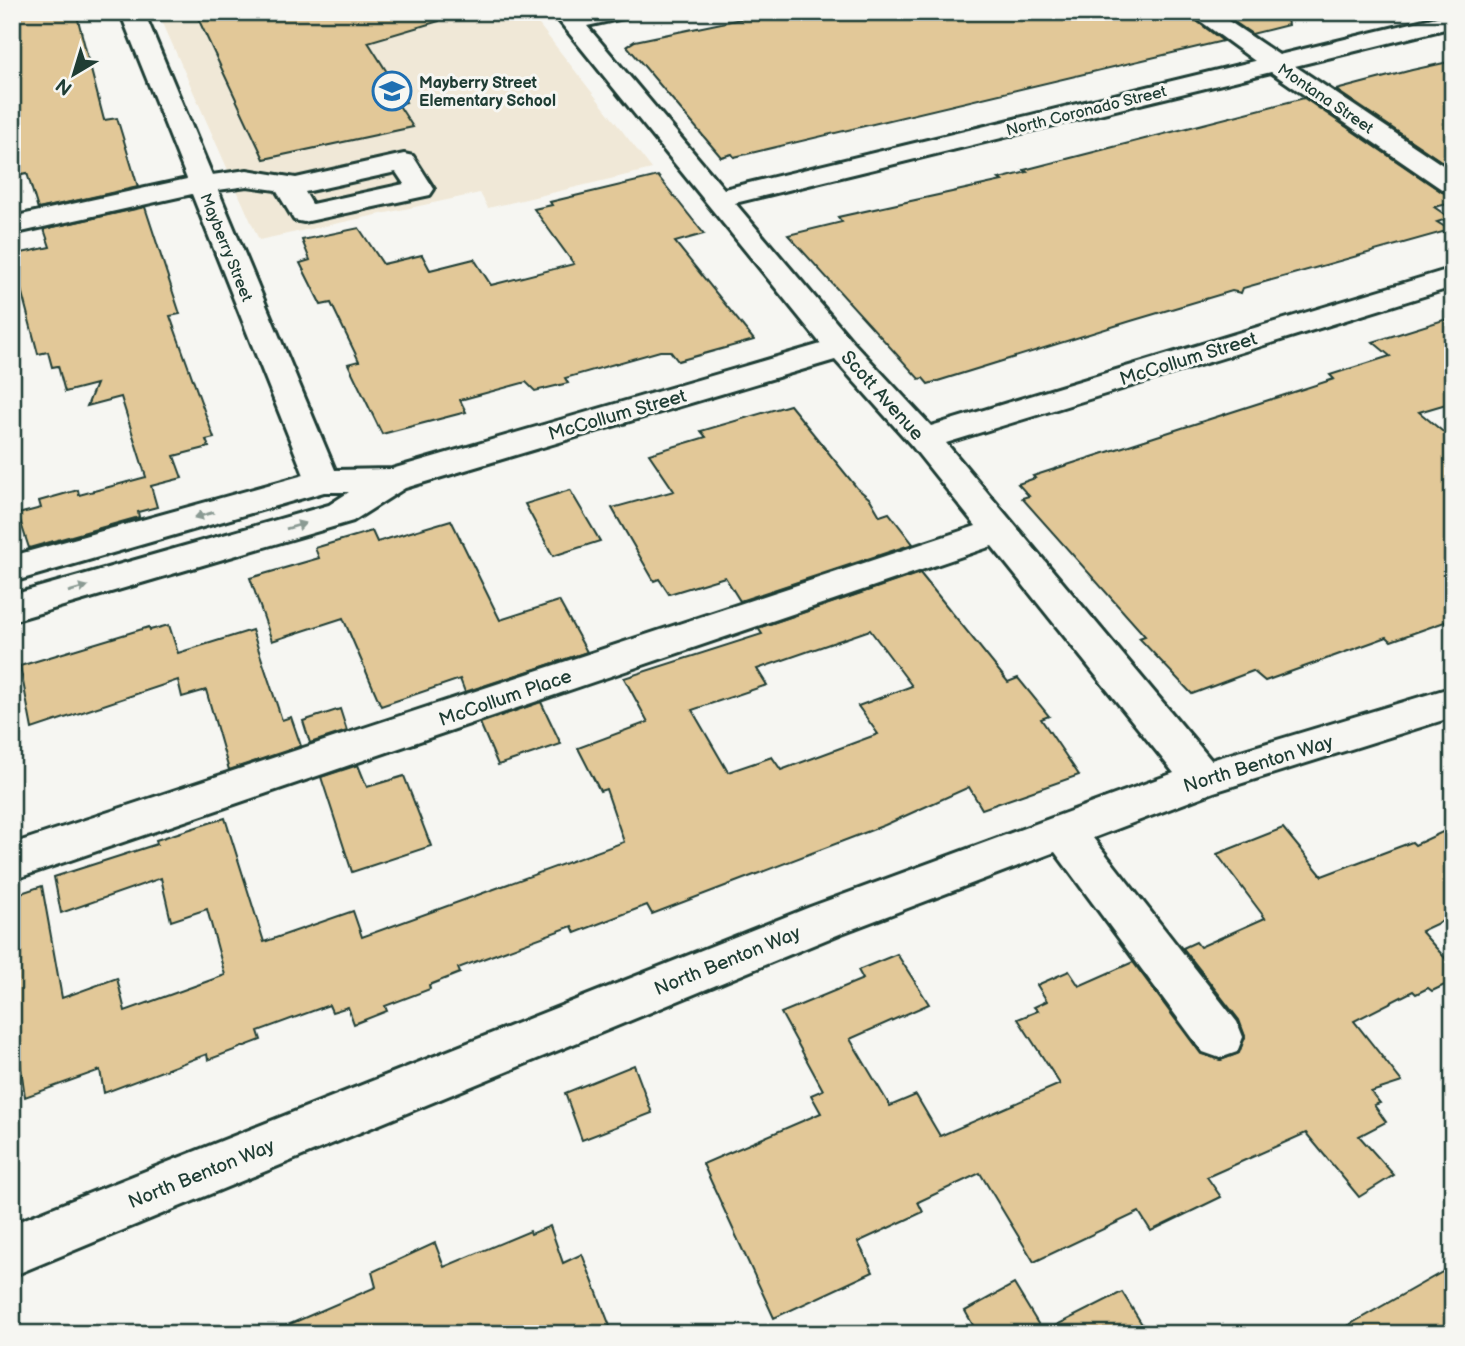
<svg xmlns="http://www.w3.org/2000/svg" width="1465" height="1346" font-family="'Balsamiq Sans',sans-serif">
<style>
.built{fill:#f0e8d7}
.building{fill:#e2c898;stroke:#1f3d34;stroke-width:2;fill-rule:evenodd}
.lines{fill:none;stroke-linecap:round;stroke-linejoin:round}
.minor-casing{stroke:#1f3d34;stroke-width:6}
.minor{fill:#f6f6f2;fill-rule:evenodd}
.oneway{fill:#8a9a93}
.labels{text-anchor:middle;stroke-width:6;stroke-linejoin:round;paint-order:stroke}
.far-poi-label{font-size:16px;font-weight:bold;fill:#1f3d34;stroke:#f6f6f2;text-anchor:start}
.far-street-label{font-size:16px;fill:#1f3d34;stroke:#f6f6f2}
.street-label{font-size:19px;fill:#1f3d34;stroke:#f6f6f2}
</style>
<rect width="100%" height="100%" fill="#f6f6f2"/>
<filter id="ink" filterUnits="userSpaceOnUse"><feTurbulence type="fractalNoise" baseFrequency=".0143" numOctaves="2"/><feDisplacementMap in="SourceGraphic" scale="14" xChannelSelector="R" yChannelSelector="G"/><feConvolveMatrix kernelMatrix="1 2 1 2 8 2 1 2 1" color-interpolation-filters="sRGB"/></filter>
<g filter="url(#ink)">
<path class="built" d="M158,12H529L652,169L488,208L480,193L259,240Z"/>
<g class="building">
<path d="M12,12H76L104,120L117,118L138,187L38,209L27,173L12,176Z"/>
<path d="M195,12H438L439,21L368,42L406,102L398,104L413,127L264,159Z"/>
<path d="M774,12H1185L1223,41L734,157L732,154L721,157L627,46L635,41Z"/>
<path d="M1220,12H1286L1288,25L1252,34Z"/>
<path d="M1453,61V169L1336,90L1412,70Z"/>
<path d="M1304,98L1442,192L1453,195V203L1434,207L1450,218L1437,222L1450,230L1243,288L1241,293L1232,291L1131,321L928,384L923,378L919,379L788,235L842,222L838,217L1002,181L999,179L1027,172L1024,170Z"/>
<path d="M658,176L704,234L675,242L754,340L678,361L670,351H660L565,378L568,383L535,391L526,382L460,400L466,412L382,434L348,364L359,361L331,303L321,305L300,263L310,260L302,240L359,228L383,264L422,255L430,270L474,259L491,285L574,264L534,209L552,205L550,202Z"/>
<path d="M145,207L180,314L170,316L214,438L206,440L209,447L174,456L182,478L151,486L157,507L138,512L139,517L29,548L18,514L41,508L39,501L78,490L79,495L146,477L121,397L87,406L96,384L65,392L58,366L52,367L48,352L38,354L12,255L50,247L44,229Z"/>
<path d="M1453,317V402L1419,412L1453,440V619L1391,641L1387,637L1265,681L1253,671L1192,694L1139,638L1145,636L1022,498L1029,496L1018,484L1035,478L1033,476L1334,379L1330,375L1390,356L1373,342Z"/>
<path d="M790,405L857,488L870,499L880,516L889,513L913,544L740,601L725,577L669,594L659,579L654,581L612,508L674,491L649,454L706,437L701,431Z"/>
<path d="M570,490L600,541L553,556L525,504Z"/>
<path d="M451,520L500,620L559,601L587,652L465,692L460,679L381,706L343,618L272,641L250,578L319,558L315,548L372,531L377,542Z"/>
<path d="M920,573L1008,682L1018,678L1049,716L1041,719L1079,775L982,809L969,787L885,825L652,914L647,905L575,933L572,926L458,968L460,973L429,985L430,989L385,1006L387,1011L354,1024L348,1007L332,1012L329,1005L258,1031L261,1040L208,1060L207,1054L104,1093L100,1070L25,1097L19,1054L12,1057V896L42,886L62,998L117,978L125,1011L225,975L207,909L171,921L161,878L61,913L54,877L157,844L156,840L225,818L264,942L353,911L362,937L624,842L606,789L600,791L578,748L648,722L624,678L762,634L758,628ZM870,630L912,686L858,706L878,734L781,770L772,757L728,772L692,710L767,685L757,669Z"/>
<path d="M169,625L178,653L252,630L282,720L291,717L301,746L229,770L206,690L182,697L178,680L32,729L20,666L149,627L150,630Z"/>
<path d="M541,702L561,744L498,765L480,723Z"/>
<path d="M340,709L347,731L310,743L303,721Z"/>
<path d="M358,765L367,787L404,776L431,846L352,872L321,777Z"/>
<path d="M1453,827V916L1421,931L1453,967V981L1432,991L1428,988L1416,994L1413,991L1354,1021L1402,1082L1371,1092L1380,1103L1374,1105L1386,1122L1359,1136L1394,1175L1359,1197L1306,1133L1207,1177L1221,1197L1151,1231L1139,1212L1034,1262L980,1173L918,1202L923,1212L858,1242L873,1272L774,1318L703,1164L821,1113L811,1095L823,1090L781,1013L863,979L858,970L897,954L929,1004L850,1039L890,1106L916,1095L940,1136L1060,1084L1018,1019L1038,1011L1034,1007L1047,1001L1037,985L1069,971L1079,986L1133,962L1201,1054L1221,1060L1239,1053L1245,1036L1239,1020L1183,948L1196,942L1200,947L1265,918L1217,854L1283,828L1322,876L1412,842L1415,845Z"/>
<path d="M634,1065L652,1113L582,1140L565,1093Z"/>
<path d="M550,1226L563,1263L582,1254L613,1334H267L376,1287L372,1272L435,1243L444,1267L530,1231L531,1234Z"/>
<path d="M1453,1266V1334H1333Z"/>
<path d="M1014,1284L1043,1332L1122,1292L1148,1334H978L965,1311Z"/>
</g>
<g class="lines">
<defs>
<path id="minor" d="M120,12H144L212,175L247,170L296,178L404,154L413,156L434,189L430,195L304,222L294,220L276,190L247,186L218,190L335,470L392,469L821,344L552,12H631L628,17L587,26L724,189L1255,61L1188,12H1215L1279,55L1453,13V27L1295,66L1453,172V192L1443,190L1271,72L735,203L852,341L931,426L1453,268V287L946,443L1211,760L1453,687V717L1214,792L1093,838L1237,1022L1243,1037L1237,1052L1220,1058L1203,1052L1055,852L842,933L12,1276V1224L810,907L1174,773L992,546L12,880V844L976,526L912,446L835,360L405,488L353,521L12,621V595L329,505L349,492H324L12,582V556L304,475L192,194L12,234V217L187,179ZM396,172L404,184L312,204L305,192Z"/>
</defs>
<use href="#minor" class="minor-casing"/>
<use href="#minor" class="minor"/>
</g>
<defs><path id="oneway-solid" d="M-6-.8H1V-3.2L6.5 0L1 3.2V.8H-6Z" transform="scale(1.75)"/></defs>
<g class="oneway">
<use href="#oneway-solid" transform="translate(204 515) rotate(164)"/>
<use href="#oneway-solid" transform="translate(296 526) rotate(-16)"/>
<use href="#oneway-solid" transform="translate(78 589) rotate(-16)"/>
</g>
</g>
<defs>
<symbol id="school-ring" viewBox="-11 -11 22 22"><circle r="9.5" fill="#f6f6f2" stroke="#1f6fb2" stroke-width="1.5"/><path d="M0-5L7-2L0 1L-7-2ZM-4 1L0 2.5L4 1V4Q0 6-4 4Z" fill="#1f6fb2"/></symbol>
</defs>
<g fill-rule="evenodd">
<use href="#school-ring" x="370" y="69" width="44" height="44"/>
</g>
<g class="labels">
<g class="far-poi-label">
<text x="419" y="88">Mayberry Street<tspan x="419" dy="18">Elementary School</tspan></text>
</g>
<g class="far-street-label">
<text transform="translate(1326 98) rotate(34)" y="6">Montana Street</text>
<text transform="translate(1086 110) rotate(-14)" y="6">North Coronado Street</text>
<text transform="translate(227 247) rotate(68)" y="6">Mayberry Street</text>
</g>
<g class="street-label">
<text transform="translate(1188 358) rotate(-17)" y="7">McCollum Street</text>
<text transform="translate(883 395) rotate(48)" y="7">Scott Avenue</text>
<text transform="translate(617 414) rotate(-16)" y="7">McCollum Street</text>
<text transform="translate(505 697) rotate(-19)" y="7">McCollum Place</text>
<text transform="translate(1258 763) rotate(-17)" y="7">North Benton Way</text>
<text transform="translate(727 960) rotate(-22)" y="7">North Benton Way</text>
<text transform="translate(201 1173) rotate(-22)" y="7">North Benton Way</text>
</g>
</g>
<rect width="1465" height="1346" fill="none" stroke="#f6f6f2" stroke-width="42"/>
<rect x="21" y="21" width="1423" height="1304" fill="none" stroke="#1f3d34" stroke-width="2.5" filter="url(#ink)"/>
<g transform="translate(74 74) rotate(218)" stroke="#f6f6f2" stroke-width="5" paint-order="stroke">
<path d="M0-5L12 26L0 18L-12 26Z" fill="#1f3d34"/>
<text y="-10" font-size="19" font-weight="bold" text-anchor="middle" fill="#1f3d34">N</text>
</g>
</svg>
